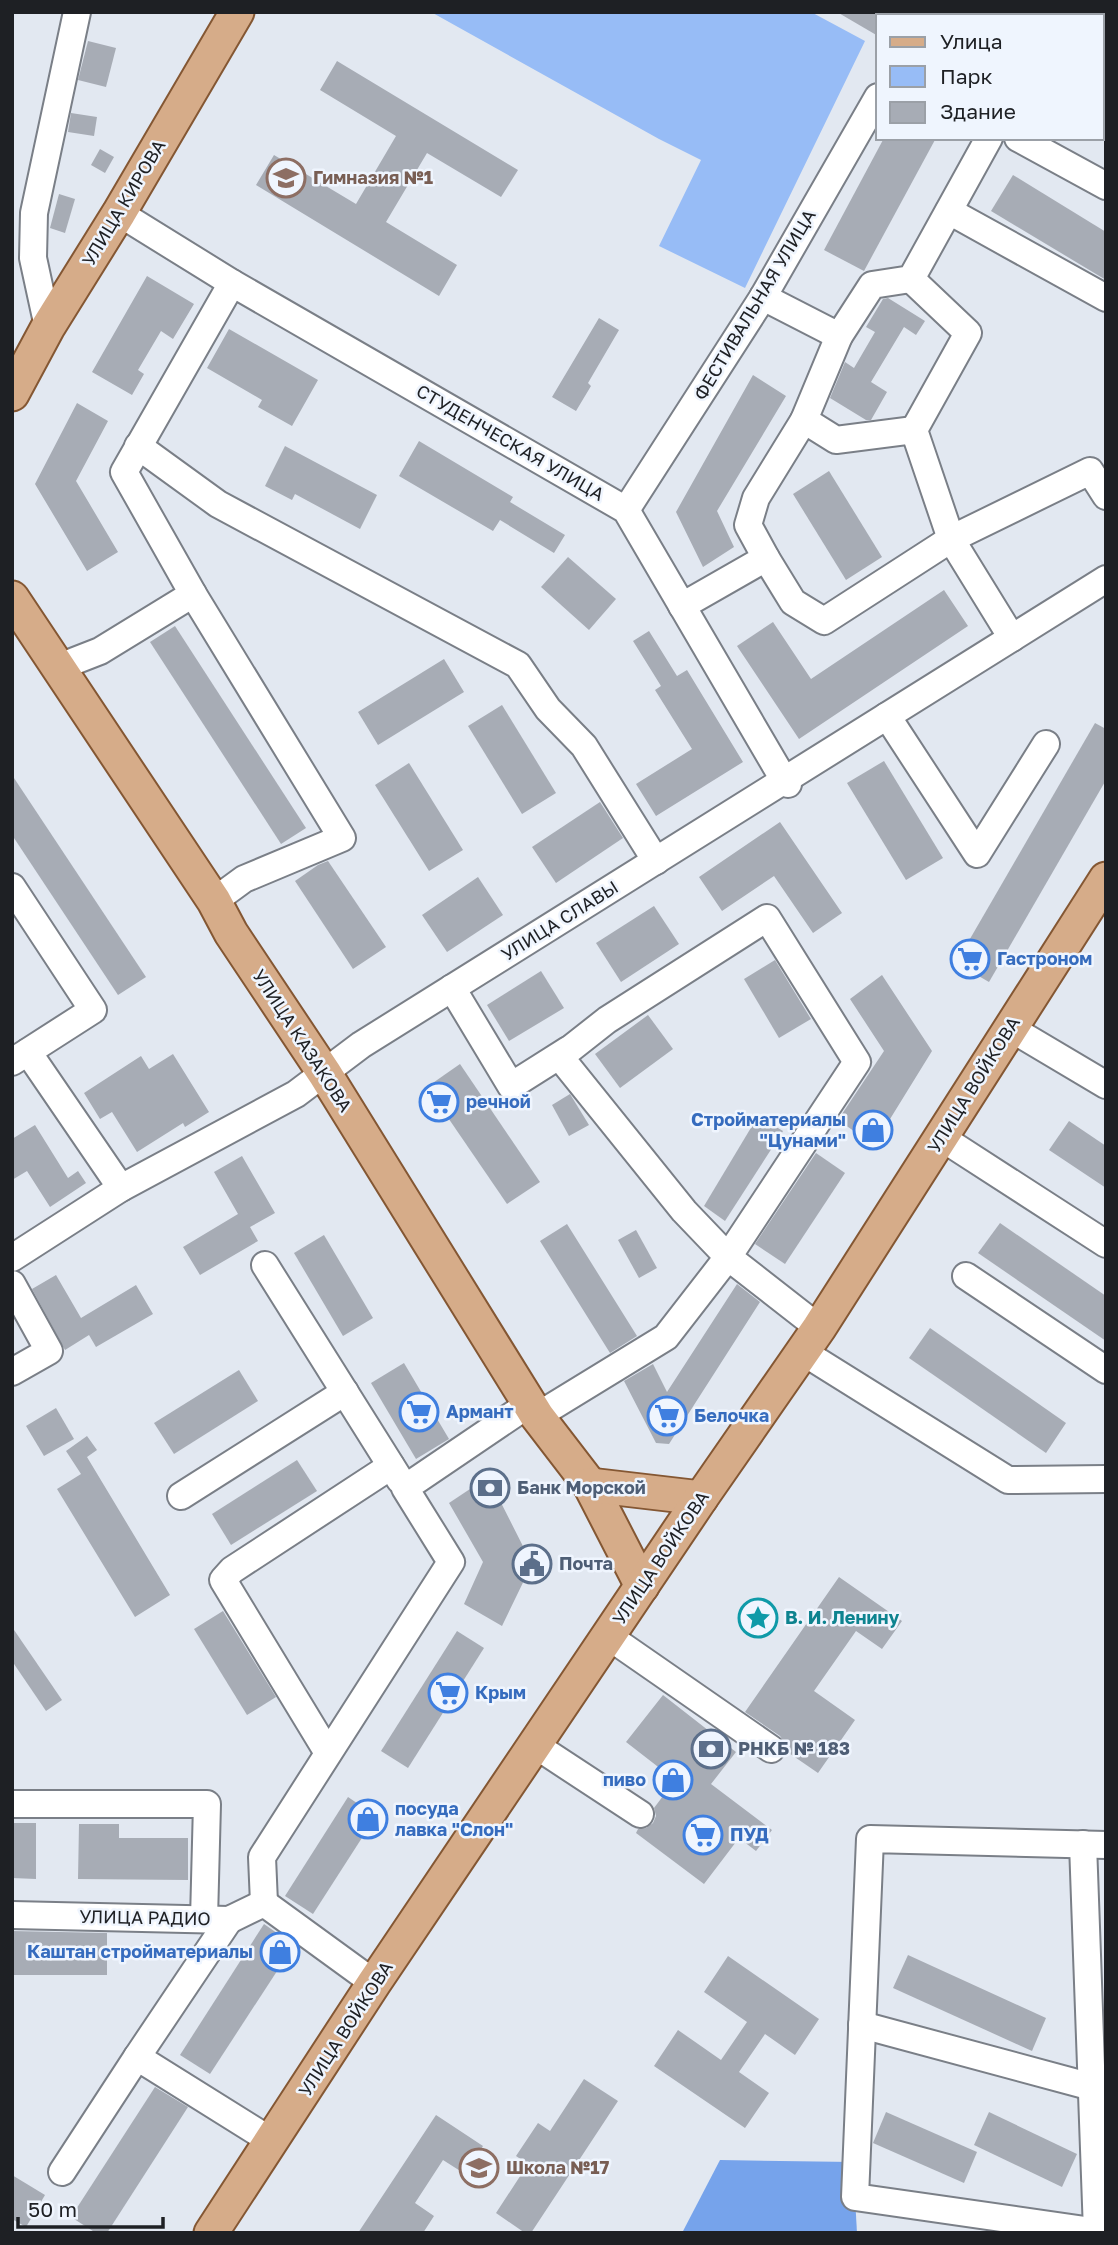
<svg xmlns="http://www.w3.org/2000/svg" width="1118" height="2245" font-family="'Golos Text',sans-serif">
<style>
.green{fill:#97bcf6}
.forest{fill:#76a3eb}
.building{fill:#a7acb5}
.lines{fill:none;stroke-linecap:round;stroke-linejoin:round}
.minor-casing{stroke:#7a7f87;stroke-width:30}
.major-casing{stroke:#845733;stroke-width:37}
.minor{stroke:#fff;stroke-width:26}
.major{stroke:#d6ac89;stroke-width:33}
.labels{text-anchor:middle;stroke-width:5;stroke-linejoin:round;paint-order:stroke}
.education-label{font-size:18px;font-weight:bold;fill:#785e54;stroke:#eff5fe;text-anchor:start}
.street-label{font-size:18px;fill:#1e2024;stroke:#eff5fe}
.shop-label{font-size:18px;font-weight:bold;fill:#366cbe;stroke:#eff5fe;text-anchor:start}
.service-label{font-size:18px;font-weight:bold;fill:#4e5e75;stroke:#eff5fe;text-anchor:start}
.culture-label{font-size:18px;font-weight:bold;fill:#0d838f;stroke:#eff5fe;text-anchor:start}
</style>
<rect width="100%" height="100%" fill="#e2e8f1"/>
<path class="green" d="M431,12H811L865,41L745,288L659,246L701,160L659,139Z"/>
<path class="forest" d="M720,2160L853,2162L857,2233H682Z"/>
<g class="building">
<path d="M837,12H878V36Z"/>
<path d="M88,41L116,48L106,87L78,80Z"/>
<path d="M337,61L518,170L501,197L427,153L386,222L457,265L439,296L256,185L274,155L356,204L396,136L320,90Z"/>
<path d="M71,113L97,117L94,136L68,132Z"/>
<path d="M884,138H936L864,271L824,250Z"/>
<path d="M100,149L114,157L105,173L91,165Z"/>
<path d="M1013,175L1106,232V280L991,211Z"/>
<path d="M59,194L75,199L65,233L50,228Z"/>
<path d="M147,276L194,304L173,339L161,331L138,370L144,374L132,395L92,372Z"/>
<path d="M888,298L925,321L916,335L904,327L871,382L887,392L871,420H866L830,398L845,362L854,368L875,332L866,327L883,299Z"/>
<path d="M599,318L619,330L588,383L591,386L576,411L552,397Z"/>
<path d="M229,329L318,380L292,426L258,407L262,400L207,368Z"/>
<path d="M753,375L786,396L717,511L734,547L703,567L676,512Z"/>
<path d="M77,403L108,421L76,481L118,552L87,571L35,484Z"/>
<path d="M419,441L513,497L510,502L565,535L554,553L500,520L493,531L399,476Z"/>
<path d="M285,446L377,495L360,529L295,494L292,500L265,486Z"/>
<path d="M829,471L882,557L846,580L793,494Z"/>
<path d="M568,557L616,599L589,630L541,587Z"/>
<path d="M944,590L968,626L799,739L737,646L773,622L811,679Z"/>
<path d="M175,626L306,828L281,844L150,642Z"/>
<path d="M649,631L677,676L687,670L743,762L656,816L636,784L692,749L655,690L661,686L633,641Z"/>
<path d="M444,659L464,692L378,745L358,712Z"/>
<path d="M502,705L556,793L522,814L468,726Z"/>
<path d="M1095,723L1106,729V780L989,982L956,963Z"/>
<path d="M884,761L943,858L906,880L847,783Z"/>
<path d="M409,763L463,850L429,871L375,785Z"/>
<path d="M12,775L146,977L118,995L12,835Z"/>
<path d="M600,802L623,838L556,883L532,847Z"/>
<path d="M780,822L842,913L813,933L774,876L722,911L699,877Z"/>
<path d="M328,861L386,947L353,969L295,881L318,865Z"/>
<path d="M478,877L503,915L447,952L422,915Z"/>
<path d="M654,906L679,944L621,982L596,943Z"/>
<path d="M775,960L811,1019L779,1038L744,979Z"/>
<path d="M541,971L564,1008L509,1041L487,1005Z"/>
<path d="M882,975L932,1051L874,1145L838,1120L884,1051L850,999Z"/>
<path d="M648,1015L673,1049L620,1088L595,1054Z"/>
<path d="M173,1054L209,1112L185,1127L183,1123L137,1152L112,1112L100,1119L84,1093L141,1056L149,1069Z"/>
<path d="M460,1064L540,1182L507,1204L427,1087Z"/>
<path d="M570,1094L589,1125L569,1136L552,1105Z"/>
<path d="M758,1116L783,1131L725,1221L704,1206Z"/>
<path d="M1069,1121L1106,1146V1188L1049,1150Z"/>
<path d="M35,1125L68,1178L78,1171L86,1183L50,1207L27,1171L12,1180V1139Z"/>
<path d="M816,1153L845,1173L785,1264L755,1244Z"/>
<path d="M242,1156L275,1213L250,1227L258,1241L200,1275L183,1247L238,1214L214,1172Z"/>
<path d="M1000,1223L1106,1296V1341L978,1253Z"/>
<path d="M567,1224L637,1336L610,1353L540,1241Z"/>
<path d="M636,1230L657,1268L639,1278L618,1240Z"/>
<path d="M324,1235L373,1318L343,1336L294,1253Z"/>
<path d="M56,1275L81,1318L136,1285L153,1314L96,1347L89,1335L65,1350L32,1289Z"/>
<path d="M737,1284L760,1302L669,1444L656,1443L624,1381L653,1364L667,1392Z"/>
<path d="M930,1328L1066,1423L1046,1453L909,1358Z"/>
<path d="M404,1363L449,1439L416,1459L371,1383Z"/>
<path d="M239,1370L258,1401L174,1454L154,1423Z"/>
<path d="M56,1408L74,1439L44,1456L26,1426Z"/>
<path d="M87,1436L97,1450L87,1457L170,1595L135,1617L57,1489L81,1474L66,1451Z"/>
<path d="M297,1460L317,1491L231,1545L212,1514Z"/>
<path d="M488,1477L532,1564L502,1626L464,1604L483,1562L449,1503Z"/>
<path d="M839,1577L902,1621L882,1649L856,1631L814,1691L855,1720L818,1773L786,1751L785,1743L780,1736L745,1712Z"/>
<path d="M223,1611L276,1697L247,1715L194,1629Z"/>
<path d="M12,1627L62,1700L46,1711L12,1661Z"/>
<path d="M457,1631L484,1648L408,1768L381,1751Z"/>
<path d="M663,1695L736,1752L711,1784L772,1830L756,1851L739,1838L704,1884L636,1833L638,1829L646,1828L653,1823L656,1816L654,1808L675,1780L626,1742Z"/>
<path d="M348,1797L376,1816L313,1914L285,1896Z"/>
<path d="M12,1823H36V1879L12,1878Z"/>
<path d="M79,1824H119V1838H188V1880L78,1879Z"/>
<path d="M264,1924L294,1945L210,2074L180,2055Z"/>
<path d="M12,1931L107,1933V1975H12Z"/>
<path d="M908,1955L1046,2018L1032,2051L893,1988Z"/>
<path d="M728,1956L819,2019L795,2055L765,2034L739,2072L769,2093L745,2128L654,2066L678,2030L721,2060L747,2022L704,1992Z"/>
<path d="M584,2079L618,2101L531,2233H525L496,2213L528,2164L516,2156L538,2123L550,2131Z"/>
<path d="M155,2087L188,2107L107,2233H96L71,2217Z"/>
<path d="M886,2112L977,2152L964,2183L873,2143Z"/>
<path d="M989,2112L1077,2154L1062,2187L974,2145Z"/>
<path d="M436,2115L483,2146L465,2174L443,2160L415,2203L434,2216L423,2233H358Z"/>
<path d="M12,2175L45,2195L26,2227L12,2219Z"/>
</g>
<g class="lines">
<defs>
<g id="minor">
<path d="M1018,138L1106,186"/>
<path d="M949,211L1106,298"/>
<path d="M119,213L232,283L626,510L784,780L788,784"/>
<path d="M911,279L968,333L914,430L951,539L1012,638"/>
<path d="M763,297L839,336L872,285L911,279L989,138"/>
<path d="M48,327L33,258L34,213L77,12"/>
<path d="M839,336L804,420L836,440L914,430"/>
<path d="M138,446L218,504L518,665L548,709L584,746L656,861"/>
<path d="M626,510L763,297L878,97"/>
<path d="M766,558L793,602L824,621L951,539L1090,471L1106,496"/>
<path d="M193,594L342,838L244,879L214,901"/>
<path d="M682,606L766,558L748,525L756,498L804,420"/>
<path d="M59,667L100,651L193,594L124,472L232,283"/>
<path d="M887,716L977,854L1046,744"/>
<path d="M12,887L93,1010L12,1062"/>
<path d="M452,988L511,1086L568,1050"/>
<path d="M1010,1028L1106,1085"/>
<path d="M28,1052L121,1188"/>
<path d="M942,1138L1106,1244"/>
<path d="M12,1258L121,1188L296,1094L361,1045L1106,579"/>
<path d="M265,1265L400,1480"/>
<path d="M966,1276L1106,1370"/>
<path d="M12,1284L49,1351L12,1372"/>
<path d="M803,1352L1008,1480L1106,1479"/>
<path d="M537,1416L666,1337L728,1257L857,1062L767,918L607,1020L560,1057L684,1211L728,1257L819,1328"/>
<path d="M181,1496L345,1392"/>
<path d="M608,1636L771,1749"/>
<path d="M535,1745L640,1814"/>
<path d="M328,1753L223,1580L232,1570L391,1466"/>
<path d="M12,1804H207L204,1919"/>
<path d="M1083,1844L1097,2232"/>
<path d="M1106,1845L870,1839L855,2197L1106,2233"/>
<path d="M264,1903L262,1857L451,1562L405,1488L529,1404"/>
<path d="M12,1915L229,1920L264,1903L374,1983"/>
<path d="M862,2025L1092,2087"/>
<path d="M137,2057L229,1920"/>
<path d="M62,2172L137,2057L273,2142"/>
</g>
<g id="major">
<path d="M12,394L48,327L119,213L237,12"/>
<path d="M12,598L214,901L231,933L325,1074L537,1416L590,1485L642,1586"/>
<path d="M590,1485L701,1498"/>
<path d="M211,2233L374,1983L701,1498L819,1328L1106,879"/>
</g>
</defs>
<use href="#minor" class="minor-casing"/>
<use href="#major" class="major-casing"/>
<use href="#minor" class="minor"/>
<use href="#major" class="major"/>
</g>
<defs>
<symbol id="school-ring" viewBox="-11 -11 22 22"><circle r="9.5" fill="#eff5fe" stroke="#8d6e63" stroke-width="1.5"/><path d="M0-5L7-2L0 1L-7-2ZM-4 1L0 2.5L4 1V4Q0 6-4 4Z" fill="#8d6e63"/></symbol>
<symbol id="supermarket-ring" viewBox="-11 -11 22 22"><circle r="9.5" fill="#eff5fe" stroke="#3f7fe0" stroke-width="1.5"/><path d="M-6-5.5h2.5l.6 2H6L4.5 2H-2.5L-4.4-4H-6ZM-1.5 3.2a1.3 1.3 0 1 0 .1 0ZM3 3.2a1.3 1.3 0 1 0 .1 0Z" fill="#3f7fe0"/></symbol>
<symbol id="shop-ring" viewBox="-11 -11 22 22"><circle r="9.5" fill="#eff5fe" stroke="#3f7fe0" stroke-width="1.5"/><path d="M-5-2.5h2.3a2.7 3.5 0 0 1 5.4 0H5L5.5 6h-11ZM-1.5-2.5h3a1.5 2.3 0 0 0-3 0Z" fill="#3f7fe0"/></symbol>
<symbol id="bank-ring" viewBox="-11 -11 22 22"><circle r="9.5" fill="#eff5fe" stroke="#5c6f8a" stroke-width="1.5"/><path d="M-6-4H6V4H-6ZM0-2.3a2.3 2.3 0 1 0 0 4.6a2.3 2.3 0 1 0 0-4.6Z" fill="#5c6f8a"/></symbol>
<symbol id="civic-ring" viewBox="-11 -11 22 22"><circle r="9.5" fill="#eff5fe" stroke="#5c6f8a" stroke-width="1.5"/><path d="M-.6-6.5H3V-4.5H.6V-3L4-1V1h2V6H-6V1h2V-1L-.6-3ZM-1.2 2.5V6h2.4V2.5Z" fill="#5c6f8a"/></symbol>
<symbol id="sight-ring" viewBox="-11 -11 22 22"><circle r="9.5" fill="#eff5fe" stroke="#0f9aa8" stroke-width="1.5"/><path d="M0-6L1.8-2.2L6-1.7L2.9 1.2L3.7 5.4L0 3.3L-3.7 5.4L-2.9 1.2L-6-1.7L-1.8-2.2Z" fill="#0f9aa8"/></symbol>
</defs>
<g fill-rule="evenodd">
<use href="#school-ring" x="264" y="156" width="44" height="44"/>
<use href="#supermarket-ring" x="948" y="937" width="44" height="44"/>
<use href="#supermarket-ring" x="417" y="1080" width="44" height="44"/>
<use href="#shop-ring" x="851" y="1108" width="44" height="44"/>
<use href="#supermarket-ring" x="397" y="1390" width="44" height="44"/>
<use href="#supermarket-ring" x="645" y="1394" width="44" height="44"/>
<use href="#bank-ring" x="468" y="1466" width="44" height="44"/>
<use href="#civic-ring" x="510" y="1542" width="44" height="44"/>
<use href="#sight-ring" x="736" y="1596" width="44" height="44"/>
<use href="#supermarket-ring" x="426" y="1671" width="44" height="44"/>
<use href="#bank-ring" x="689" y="1727" width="44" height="44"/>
<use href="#shop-ring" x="651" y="1758" width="44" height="44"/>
<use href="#shop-ring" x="346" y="1797" width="44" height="44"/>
<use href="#supermarket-ring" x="681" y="1813" width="44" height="44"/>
<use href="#shop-ring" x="258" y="1930" width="44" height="44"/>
<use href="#school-ring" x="457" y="2146" width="44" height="44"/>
</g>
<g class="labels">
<g class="education-label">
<text x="313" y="184">Гимназия №1</text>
<text x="506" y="2174">Школа №17</text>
</g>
<g class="street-label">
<text transform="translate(124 203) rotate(-59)" y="6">УЛИЦА КИРОВА</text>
<text transform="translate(755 305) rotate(-59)" y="6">ФЕСТИВАЛЬНАЯ УЛИЦА</text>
<text transform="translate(510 443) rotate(30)" y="6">СТУДЕНЧЕСКАЯ УЛИЦА</text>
<text transform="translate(560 921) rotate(-32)" y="6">УЛИЦА СЛАВЫ</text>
<text transform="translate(302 1041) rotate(57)" y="6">УЛИЦА КАЗАКОВА</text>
<text transform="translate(974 1085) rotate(-58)" y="6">УЛИЦА ВОЙКОВА</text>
<text transform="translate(661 1558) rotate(-56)" y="6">УЛИЦА ВОЙКОВА</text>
<text transform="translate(145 1918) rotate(1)" y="6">УЛИЦА РАДИО</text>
<text transform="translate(346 2029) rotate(-57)" y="6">УЛИЦА ВОЙКОВА</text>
</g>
<g class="shop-label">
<text x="997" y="965">Гастроном</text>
<text x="466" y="1108">речной</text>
<text x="846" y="1126" text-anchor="end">Стройматериалы<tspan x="846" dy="21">"Цунами"</tspan></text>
<text x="446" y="1418">Армант</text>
<text x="694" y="1422">Белочка</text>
<text x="475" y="1699">Крым</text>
<text x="646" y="1786" text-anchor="end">пиво</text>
<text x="395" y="1815">посуда<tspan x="395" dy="21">лавка "Слон"</tspan></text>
<text x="730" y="1841">ПУД</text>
<text x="253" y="1958" text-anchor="end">Каштан стройматериалы</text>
</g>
<g class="service-label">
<text x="517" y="1494">Банк Морской</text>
<text x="559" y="1570">Почта</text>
<text x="738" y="1755">РНКБ № 183</text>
</g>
<g class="culture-label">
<text x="785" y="1624">В. И. Ленину</text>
</g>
</g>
<rect width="1118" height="2245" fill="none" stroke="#1e2024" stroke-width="28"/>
<rect x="876" y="14" width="228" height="126" fill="#eff5fe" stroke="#9ba0a7" stroke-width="2"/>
<rect x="890" y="37" width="35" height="10" fill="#d6ac89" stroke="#9ba0a7" stroke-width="2"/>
<text x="940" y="49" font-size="21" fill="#1e2024">Улица</text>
<rect x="890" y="66" width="35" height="21" fill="#97bcf6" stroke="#9ba0a7" stroke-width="2"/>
<text x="940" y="84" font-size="21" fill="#1e2024">Парк</text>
<rect x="890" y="102" width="35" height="21" fill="#a7acb5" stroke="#9ba0a7" stroke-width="2"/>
<text x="940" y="119" font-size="21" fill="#1e2024">Здание</text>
<path d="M18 2217v10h145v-10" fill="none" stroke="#1e2024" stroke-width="3.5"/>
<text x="28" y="2217" font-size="21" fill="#1e2024" stroke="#eff5fe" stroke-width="5" paint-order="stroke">50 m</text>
</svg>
